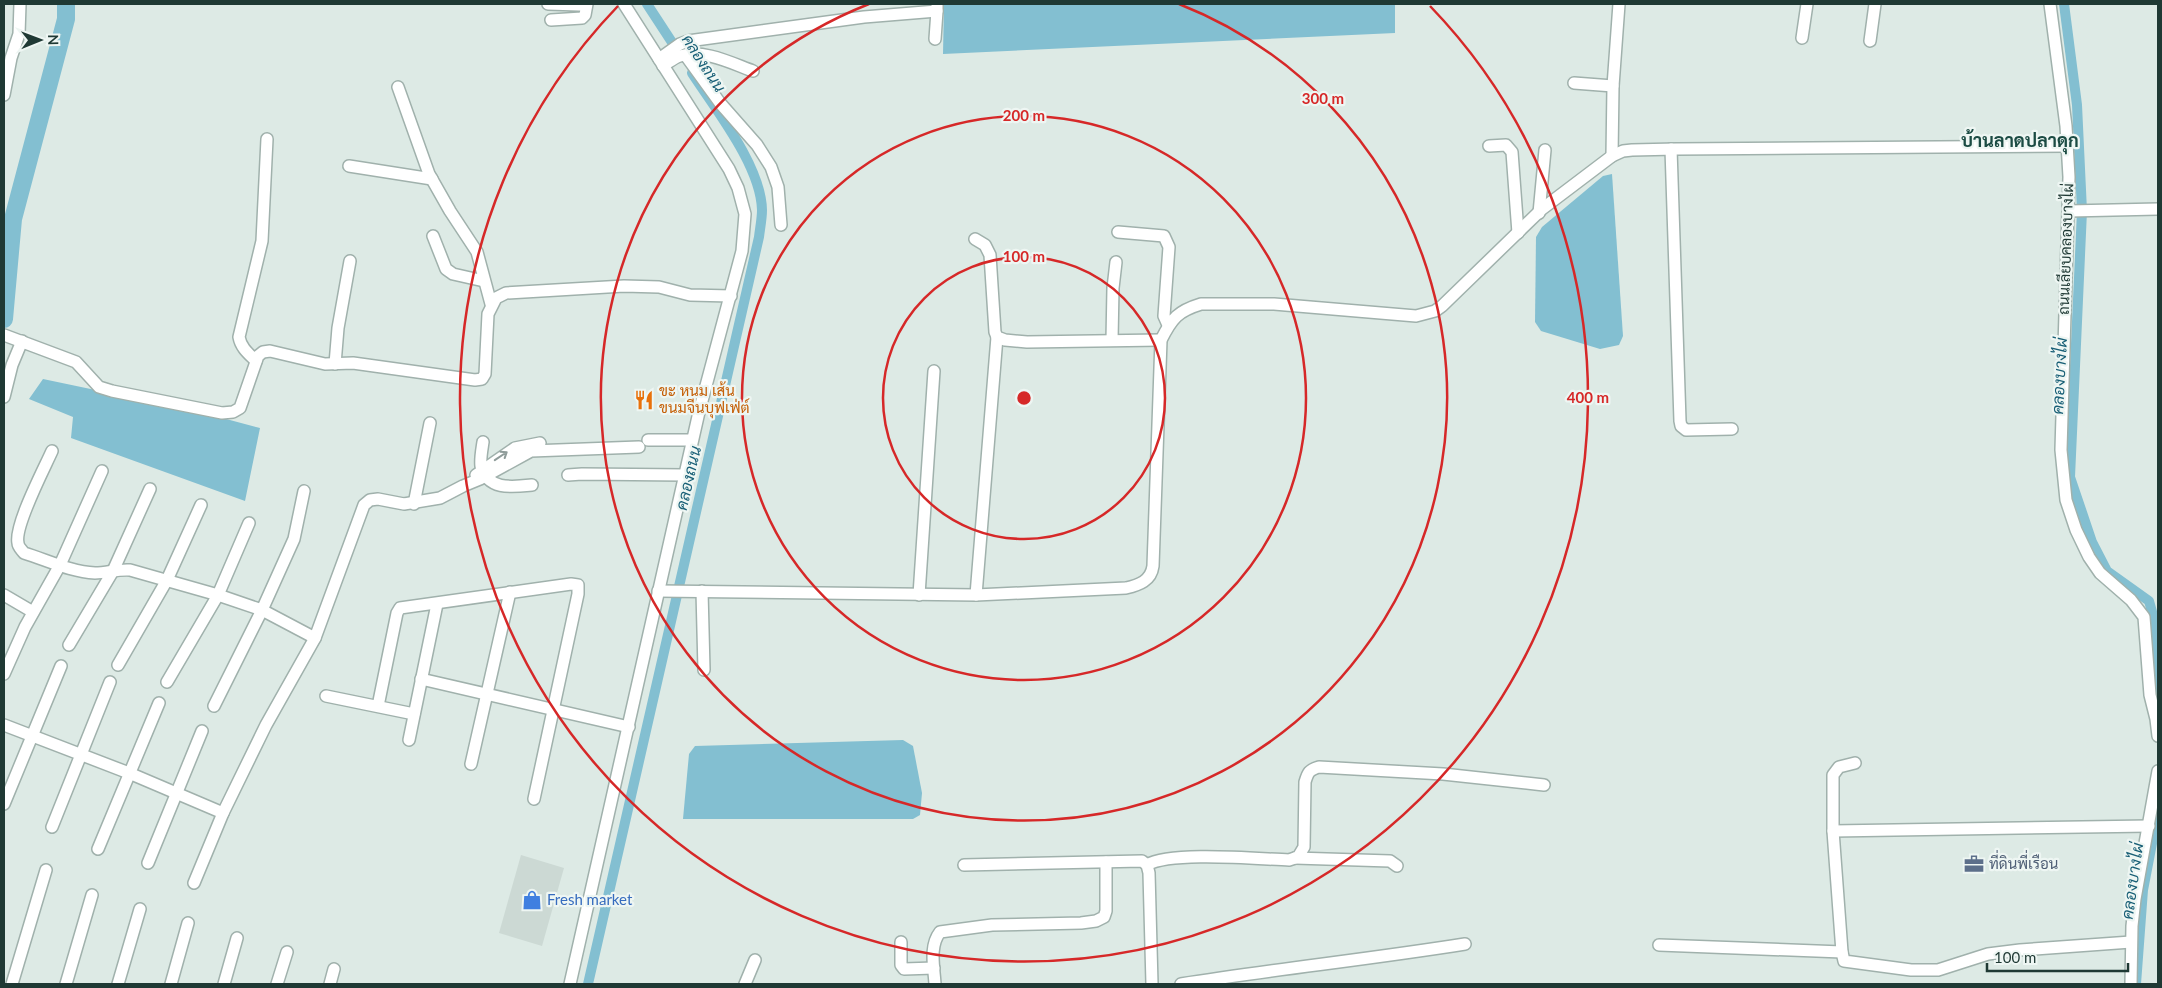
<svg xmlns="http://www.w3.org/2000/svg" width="2162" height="988" font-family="Lato,Sarabun,sans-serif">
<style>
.built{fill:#ccd9d4}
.water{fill:#83bfd1}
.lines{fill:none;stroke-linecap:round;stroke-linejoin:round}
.canal{stroke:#83bfd1;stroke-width:10}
.river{stroke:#83bfd1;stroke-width:18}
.minor-casing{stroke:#a0b1ac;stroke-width:14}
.minor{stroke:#fff;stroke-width:11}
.oneway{stroke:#8f9c9a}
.ring{fill:none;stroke:#d62828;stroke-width:2.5}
.labels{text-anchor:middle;stroke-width:4.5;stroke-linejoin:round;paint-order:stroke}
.street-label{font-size:15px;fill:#1f3934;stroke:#eef6f3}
.food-label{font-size:15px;fill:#c56008;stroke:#eef6f3;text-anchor:start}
.service-label{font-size:15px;fill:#4e5e75;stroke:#eef6f3;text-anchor:start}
.shop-label{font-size:15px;fill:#366cbe;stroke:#eef6f3;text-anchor:start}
.water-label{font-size:16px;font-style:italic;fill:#185f76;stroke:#eef6f3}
.quarter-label{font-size:18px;font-weight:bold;fill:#1b4b43;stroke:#eef6f3}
.centre{fill:#d62828;stroke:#eef6f3;stroke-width:2.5}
.ring-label{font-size:15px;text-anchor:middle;font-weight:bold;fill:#d62828;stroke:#eef6f3;stroke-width:4.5;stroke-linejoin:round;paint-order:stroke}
</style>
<rect width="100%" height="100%" fill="#ddeae5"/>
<path class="built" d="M521,855L564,868L542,946L499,933Z"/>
<g class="water">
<path d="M944,4H1395V33L943,54Z"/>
<path d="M1612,174L1623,336L1619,345L1600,349L1541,331L1535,322L1536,237L1542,227L1603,176Z"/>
<path d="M43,379L200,412L260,428L245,501L71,438L73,417L29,399Z"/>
<path d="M903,740L913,746L922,793L920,815L913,819H683L689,754L695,746Z"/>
</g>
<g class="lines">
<g class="canal">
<path d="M647,4L679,53"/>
<path d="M2064,4L2077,105L2082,211L2070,477L2092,542L2107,571L2149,601L2156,626L2155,699"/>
<path d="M588,984L759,237C760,228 762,219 762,210C761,166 716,110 692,73"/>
<path d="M2136,984L2143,890L2158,812"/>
</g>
<path class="river" d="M4,319L13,219L66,19V4"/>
<defs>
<g id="minor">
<path d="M548,4L579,5L587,4L585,15L582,18L551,20"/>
<path d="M2050,4L2066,126L2069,177L2061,450L2066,500L2076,530L2089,557L2100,573L2131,600L2144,617L2150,695L2156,719L2158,736"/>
<path d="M1802,38L1807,4"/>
<path d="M935,39L937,11"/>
<path d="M1870,41L1875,4"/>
<path d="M686,56L720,103L757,145L771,167L778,187L781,225"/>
<path d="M659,59L680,44L688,41L864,17L937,11V4"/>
<path d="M663,66C668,63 675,57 680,56C704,49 731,63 753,71"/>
<path d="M1574,83L1613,86"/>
<path d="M398,87L429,174L450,211L477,252L491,304"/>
<path d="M4,95L11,58L19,34L20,4"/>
<path d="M1489,146L1506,145L1512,152L1518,233"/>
<path d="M1671,149L1680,421L1681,426L1686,430L1732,429"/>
<path d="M1612,156L1613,86L1619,4"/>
<path d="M349,166L432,179"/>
<path d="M2069,211L2158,209"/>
<path d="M1539,213L1545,150"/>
<path d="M1118,232L1164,236L1169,247L1164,316L1168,325"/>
<path d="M433,236L446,269L453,274L484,281"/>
<path d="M975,239L985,245L990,255L995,332L997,337L1005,340L1027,342L1161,340"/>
<path d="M4,335L76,362L99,387L112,391L222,413L233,412L240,408L258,356L263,352L270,351L325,364L353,363L475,380L482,379L485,374L488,314L496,298L506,293L624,286L659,287L690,295L731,296"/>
<path d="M1112,340L1113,288L1116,262"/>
<path d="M256,361C249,354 241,348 239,337L262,241L267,139"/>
<path d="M335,364L338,328L350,261"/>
<path d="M4,397L12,365L22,341"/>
<path d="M648,440H692"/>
<path d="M483,442C482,449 480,459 481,466C488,491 513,487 532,485"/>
<path d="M52,451C44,469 14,526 18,543C18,547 22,550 24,553C47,560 71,572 95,573C107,573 118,569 130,570L218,595L262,610L315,638"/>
<path d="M476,475L515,448L540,443"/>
<path d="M568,475L582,474L684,475"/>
<path d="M414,504L430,423"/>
<path d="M658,591L976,595L1126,588C1139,585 1151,581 1153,566L1161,340C1172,318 1178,311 1201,304H1274L1416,316L1435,311L1442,306L1542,209L1612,156L1623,151L1632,150L1676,149L2067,146"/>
<path d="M702,591L704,670"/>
<path d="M4,595L33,612"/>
<path d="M919,595L934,371"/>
<path d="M976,595L997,337"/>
<path d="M69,645L113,571L150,489"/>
<path d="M118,665L167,580L201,505"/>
<path d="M4,674L25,627L60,565L102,471"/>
<path d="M421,679L629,727"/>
<path d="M167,682L218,595L249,523"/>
<path d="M326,696L414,714"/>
<path d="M214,706L262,610L294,539L304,491"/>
<path d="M378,706L397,613L400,608L571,584L578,585V594L534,799"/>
<path d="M4,725L129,773L223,813"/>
<path d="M409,740L437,604"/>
<path d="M1855,763L1839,767L1833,775V831L1842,952L1844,961L1911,970H1938L1988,954L2020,950L2131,942"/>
<path d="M471,764L510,592"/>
<path d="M4,804L61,666"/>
<path d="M52,827L110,682"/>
<path d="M1833,831L2149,826"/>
<path d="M98,849L159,703"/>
<path d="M1295,858L1390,861L1397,866"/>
<path d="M148,863L202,731"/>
<path d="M964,865L1142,861L1147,865L1149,873L1152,984"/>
<path d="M1147,865C1171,851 1258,859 1289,860L1298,857L1304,847L1305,782C1308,772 1309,770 1319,767L1443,774L1544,785"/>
<path d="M194,883L223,813L266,725L315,638L364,505L370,500L378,499L404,504L440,498L463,486L480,479L531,451L639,447"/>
<path d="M901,942V965L904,969L934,968"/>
<path d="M1659,945L1842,952"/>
<path d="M12,984L46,870"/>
<path d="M66,984L92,895"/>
<path d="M118,984L140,909"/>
<path d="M171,984L188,923"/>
<path d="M224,984L237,938"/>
<path d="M277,984L287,952"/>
<path d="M330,984L334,969"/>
<path d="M570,984L699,412L742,251L745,214L738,188L729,169L624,4"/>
<path d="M745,984L755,960"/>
<path d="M935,984C934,967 929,946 940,932L992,925L1081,923L1096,921L1104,917L1106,911V862"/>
<path d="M1181,984C1276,969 1371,959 1465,944"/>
<path d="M2131,984L2132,926L2135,899L2158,771"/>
</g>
</defs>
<use href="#minor" class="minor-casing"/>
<use href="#minor" class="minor"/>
</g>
<defs><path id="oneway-shaft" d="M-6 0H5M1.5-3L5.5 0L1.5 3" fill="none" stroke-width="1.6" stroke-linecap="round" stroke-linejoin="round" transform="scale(1.25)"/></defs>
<use class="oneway" href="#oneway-shaft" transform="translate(501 456) rotate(-34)"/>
<g class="ring">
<circle cx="1024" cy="398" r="141"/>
<circle cx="1024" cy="398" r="282"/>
<path d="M1179 4A423 423 0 1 1 869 4"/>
<path d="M1430 6A564 564 0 1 1 618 6"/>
</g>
<defs>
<symbol id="restaurant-bare" viewBox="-9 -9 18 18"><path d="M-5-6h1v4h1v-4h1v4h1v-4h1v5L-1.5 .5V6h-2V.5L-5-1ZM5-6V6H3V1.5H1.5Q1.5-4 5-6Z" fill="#e8710a" stroke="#eef6f3" stroke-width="2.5" paint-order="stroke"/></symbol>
<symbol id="office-bare" viewBox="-9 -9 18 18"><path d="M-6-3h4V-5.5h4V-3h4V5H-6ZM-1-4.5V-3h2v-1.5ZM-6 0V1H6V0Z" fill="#5c6f8a" stroke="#eef6f3" stroke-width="2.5" paint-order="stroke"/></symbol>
<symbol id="shop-bare" viewBox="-9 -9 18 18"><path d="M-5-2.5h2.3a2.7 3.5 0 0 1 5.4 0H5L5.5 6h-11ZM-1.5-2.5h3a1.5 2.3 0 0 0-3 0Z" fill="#3f7fe0" stroke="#eef6f3" stroke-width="2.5" paint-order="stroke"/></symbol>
</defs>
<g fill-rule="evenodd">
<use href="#restaurant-bare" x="630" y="386" width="28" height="28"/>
<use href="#office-bare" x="1960" y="850" width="28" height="28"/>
<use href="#shop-bare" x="518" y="886" width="28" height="28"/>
</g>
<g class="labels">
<g class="street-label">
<text transform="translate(2066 249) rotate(-88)" y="5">ถนนเลียบคลองบางไผ่</text>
</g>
<g class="food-label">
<text x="659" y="396">ขะ หนม เส้น<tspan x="659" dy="17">ขนมจีนบุฟเฟ่ต์</tspan></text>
</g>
<g class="service-label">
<text x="1989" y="869">ที่ดินพี่เรือน</text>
</g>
<g class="shop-label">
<text x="547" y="905">Fresh market</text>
</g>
<g class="water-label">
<text transform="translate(704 63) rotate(57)" y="6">คลองถนน</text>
<text transform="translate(2059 376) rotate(-87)" y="6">คลองบางไผ่</text>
<text transform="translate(688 478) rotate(-77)" y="6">คลองถนน</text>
<text transform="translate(2132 881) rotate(-82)" y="6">คลองบางไผ่</text>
</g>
<g class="quarter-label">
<text x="2020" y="147">บ้านลาดปลาดุก</text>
</g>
</g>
<circle cx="1024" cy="398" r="8" class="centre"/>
<g class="ring-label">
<text x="1323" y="104">300 m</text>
<text x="1024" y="121">200 m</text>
<text x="1024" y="262">100 m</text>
<text x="1588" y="403">400 m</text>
</g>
<rect width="2162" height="988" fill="none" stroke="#1f3934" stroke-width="10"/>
<g transform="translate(40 40) rotate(89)" stroke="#eef6f3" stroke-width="4" paint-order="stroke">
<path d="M0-4L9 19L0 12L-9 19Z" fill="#1f3934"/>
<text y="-8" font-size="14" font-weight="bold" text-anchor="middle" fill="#1f3934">N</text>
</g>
<path d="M1987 963v8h141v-8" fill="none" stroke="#1f3934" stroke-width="2.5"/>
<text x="1994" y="963" font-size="15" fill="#1f3934" stroke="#eef6f3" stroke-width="4" paint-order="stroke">100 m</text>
</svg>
